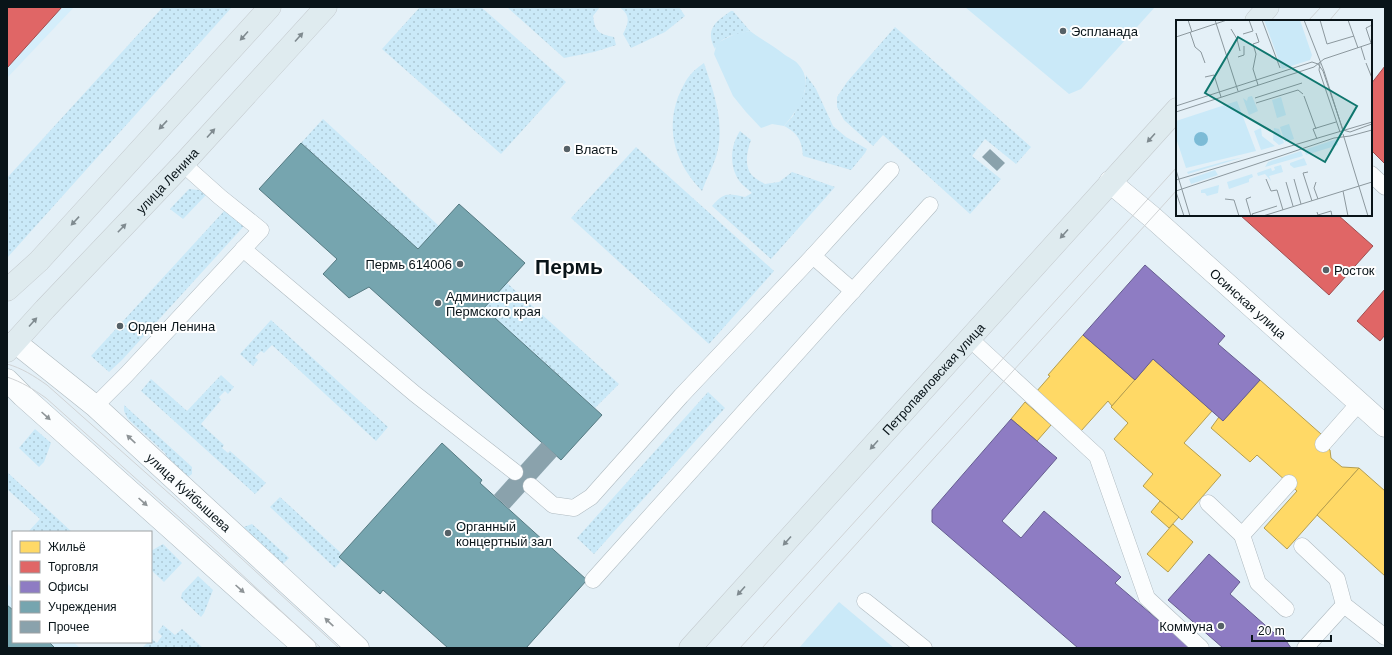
<svg xmlns="http://www.w3.org/2000/svg" width="1392" height="655" font-family="Helvetica,sans-serif">
<style>
.built{fill:#d4eefb}
.grass{fill:url(#grass-dots)}
.park{fill:#cae9f8}
.homes{fill:#ffd966;stroke:#b59e4f}
.shops{fill:#e06666;stroke:#a04d4f}
.offices{fill:#8e7cc3;stroke:#665d90}
.public{fill:#76a5af;stroke:#557a82}
.building{fill:#8aa2ac}
.lines{fill:none;stroke-linecap:round;stroke-linejoin:round}
.service-casing{stroke:#afbac0;stroke-width:17}
.minor-casing{stroke:#afbac0;stroke-width:23}
.tertiary-casing{stroke:#afbac0;stroke-width:23}
.primary-casing{stroke:#c4cace;stroke-width:23}
.service{stroke:#fbfdfe;stroke-width:16}
.minor{stroke:#fbfdfe;stroke-width:22}
.tertiary{stroke:#fbfdfe;stroke-width:22}
.primary{stroke:#dfebef;stroke-width:22}
.tram{stroke:#d0d3d5;stroke-width:1}
.oneway{fill:#7f8a8f}
.oneway2{fill:#8e9497}
.poi-dot{fill:#566167;stroke:#fff;stroke-width:1.5}
.labels{text-anchor:middle;stroke-width:4;stroke-linejoin:round;paint-order:stroke}
.poi-label{font-size:13px;fill:#091419;stroke:#fff;text-anchor:start}
.street-label{font-size:13px;fill:#091419;stroke:#fff}
.town-label{font-size:21px;font-weight:bold;fill:#091419;stroke:#fff}
.inset-road{fill:none;stroke:#8c989e;stroke-width:1}
.view{fill:#0f766e;fill-opacity:0.15;stroke:#0f766e;stroke-width:2}
.inset-edge{fill:none;stroke:#091419;stroke-width:2}
</style>
<defs>
<pattern id="grass-dots" width="8" height="8" patternUnits="userSpaceOnUse"><rect width="8" height="8" fill="#cae9f8"/><path d="M2 2h.1M6 6h.1" fill="none" stroke="#acc7d4" stroke-width="1.8" stroke-linecap="round"/></pattern>
</defs>
<rect width="100%" height="100%" fill="#e4f0f7"/>
<g class="built">
<path d="M7,7H74L7,78Z"/>
<path d="M7,583L13,589V642H73L80,648H7Z"/>
</g>
<g class="grass">
<path d="M163,7H232L7,258V178Z"/>
<path d="M420,7H481L566,82L501,154L382,49Z"/>
<path d="M507,7H600L593,16C595,32 599,34 614,37L616,45L594,52L564,58Z"/>
<path d="M619,7H679L685,16L665,32L631,48L623,34C629,23 631,15 619,7Z"/>
<path d="M731,11H733L750,31C738,34 720,36 715,49C705,29 715,22 731,11Z"/>
<path d="M895,27L1031,147L1016,164L985,139L972,156L1001,179L970,214L883,135L873,146L844,120L837,107V97L847,82Z"/>
<path d="M704,63C714,93 726,126 716,157C712,168 706,180 702,191C677,165 665,133 678,97C682,89 685,80 692,73C695,69 700,66 704,63Z"/>
<path d="M806,75L816,89L833,126L846,137L867,149L865,153L851,170L803,156C802,141 798,133 784,126L793,116L805,91Z"/>
<path d="M323,119L439,226L418,249L301,143Z"/>
<path d="M740,131L751,140C747,151 743,168 754,177C757,180 762,182 765,184L779,182L792,172L835,187L771,259L712,206C724,192 728,193 745,197L752,193C748,189 743,186 740,182C729,167 730,146 740,131Z"/>
<path d="M636,147L774,271L709,344L571,218Z"/>
<path d="M189,189L199,190L206,195L183,219L170,209Z"/>
<path d="M225,210L244,226L122,360L109,372L91,356Z"/>
<path d="M507,283L619,384L595,408L484,308Z"/>
<path d="M271,320L388,427L376,441L272,345L264,353L261,351L255,357L258,360L253,366L240,354Z"/>
<path d="M221,375L234,387L228,394L225,391L219,397L221,400L201,424L224,445L222,448L228,453L230,451L266,483L255,494L141,391L151,379L187,411Z"/>
<path d="M708,392L725,408L594,554L577,538Z"/>
<path d="M124,405L192,467V474L181,482L173,470L165,453L128,419L124,411Z"/>
<path d="M35,429L51,443L44,462L39,467L19,448Z"/>
<path d="M7,472L72,532H28L40,519L7,489Z"/>
<path d="M280,497L341,553L339,557L341,561L335,568L270,507Z"/>
<path d="M252,524L289,558L279,568L239,533L244,527Z"/>
<path d="M163,544L182,563L164,582L151,570V551Z"/>
<path d="M198,576L213,590L204,613L201,617L181,598L182,593Z"/>
<path d="M163,625L175,635L182,629L203,648H142L148,642H151V638L157,643L162,636L158,632Z"/>
</g>
<g class="park">
<path d="M965,7H1155L1081,89L1069,94Z"/>
<path d="M750,31C762,40 774,46 785,55C789,58 795,60 798,64C816,83 798,110 784,126L772,124L761,128L746,112L733,96L714,54L717,43L735,34Z"/>
<path d="M839,602L894,648H799Z"/>
</g>
<g class="homes">
<path d="M1083,335L1135,380L1112,406L1108,401L1081,431L1036,392L1050,376L1048,375Z"/>
<path d="M1153,359L1212,411L1184,443L1221,475L1182,520L1143,486L1153,474L1114,439L1128,423L1111,407Z"/>
<path d="M1260,380L1321,434L1323,444L1330,450L1331,458L1342,467L1359,468L1287,549L1264,528L1297,491L1257,455L1250,462L1211,428L1219,417L1223,421Z"/>
<path d="M1025,402L1051,425L1037,441L1011,419Z"/>
<path d="M1359,468L1385,491V576L1317,515Z"/>
<path d="M1160,501L1179,517L1169,528L1151,512Z"/>
<path d="M1173,524L1193,542L1168,572L1147,554Z"/>
</g>
<g class="shops">
<path d="M7,7H62L7,68Z"/>
<path d="M1385,66V164L1371,150V84Z"/>
<path d="M1240,215H1338L1373,246L1329,295Z"/>
<path d="M1385,289V335L1380,341L1357,321Z"/>
</g>
<g class="offices">
<path d="M1145,265L1225,336L1218,344L1260,380L1223,421L1153,359L1135,380L1083,335Z"/>
<path d="M1011,419L1057,458L1002,521L1021,538L1044,511L1121,577L1115,583L1191,648H1078L932,522V510Z"/>
<path d="M1209,554L1240,582L1230,594L1274,633L1278,629L1291,648H1223L1168,600Z"/>
</g>
<g class="public">
<path d="M301,143L418,249L459,204L525,263L484,308L602,415L561,460L369,287L349,298L323,274L337,259L259,189Z"/>
<path d="M442,443L482,480L480,483L587,580L526,648H448L383,590L380,594L339,557Z"/>
<path d="M7,605L13,610V642H49L55,648H7Z"/>
</g>
<g class="building">
<path d="M990,149L1005,163L997,171L982,157Z"/>
<path d="M542,442L557,456L509,509L494,495Z"/>
</g>
<g class="lines">
<defs>
<g id="service">
<path d="M1371,174L1385,187"/>
<path d="M243,249L415,394L515,472"/>
<path d="M813,256L853,291"/>
<path d="M970,339L1097,456L1147,598L1201,648"/>
<path d="M95,406L126,375L261,230L220,197L183,164"/>
<path d="M1323,444L1359,403"/>
<path d="M531,486L553,505L574,508L591,497L681,396L813,256L891,170"/>
<path d="M1208,503L1242,535"/>
<path d="M1302,546L1337,579L1344,605L1385,637"/>
<path d="M593,580L930,205"/>
<path d="M865,601L924,648"/>
<path d="M1286,609L1258,583L1242,535L1289,483"/>
<path d="M1305,648L1344,605"/>
</g>
<g id="minor">
<path id="s1" d="M1110,182L1152,217L1385,426"/>
</g>
<g id="tertiary">
<path id="s2" d="M15,342L95,406L358,648"/>
<path d="M7,380L23,396L305,648"/>
</g>
<g id="primary">
<path d="M1256,21L1268,7"/>
<path d="M7,290L39,261L270,7"/>
<path id="s3" d="M7,351L45,309L183,164L326,7"/>
<path id="s4" d="M690,648L1177,109"/>
</g>
</defs>
<use href="#service" class="service-casing"/>
<use href="#minor" class="minor-casing"/>
<use href="#tertiary" class="tertiary-casing"/>
<use href="#primary" class="primary-casing"/>
<use href="#service" class="service"/>
<use href="#minor" class="minor"/>
<use href="#tertiary" class="tertiary"/>
<use href="#primary" class="primary"/>
<g class="tram">
<path d="M1308,21L1321,7"/>
<path d="M1329,21L1341,7"/>
<path d="M7,364C22,368 34,376 47,385L217,536L339,648"/>
<path d="M7,377C22,382 33,389 46,398L210,545L321,648"/>
<path d="M740,648L1177,167"/>
<path d="M762,648L1177,190"/>
</g>
</g>
<defs><path id="oneway-solid" d="M-6-.8H1V-3.2L6.5 0L1 3.2V.8H-6Z"/></defs>
<g class="oneway">
<use href="#oneway-solid" transform="translate(244 36) rotate(132)"/>
<use href="#oneway-solid" transform="translate(299 37) rotate(-48)"/>
<use href="#oneway-solid" transform="translate(163 125) rotate(133)"/>
<use href="#oneway-solid" transform="translate(211 133) rotate(-48)"/>
<use href="#oneway-solid" transform="translate(1151 138) rotate(132)"/>
<use href="#oneway-solid" transform="translate(75 221) rotate(133)"/>
<use href="#oneway-solid" transform="translate(122 228) rotate(-46)"/>
<use href="#oneway-solid" transform="translate(1064 234) rotate(132)"/>
<use href="#oneway-solid" transform="translate(33 322) rotate(-48)"/>
<use href="#oneway-solid" transform="translate(874 445) rotate(132)"/>
<use href="#oneway-solid" transform="translate(787 541) rotate(132)"/>
<use href="#oneway-solid" transform="translate(741 591) rotate(132)"/>
</g>
<g class="oneway2">
<use href="#oneway-solid" transform="translate(46 416) rotate(42)"/>
<use href="#oneway-solid" transform="translate(131 439) rotate(-137)"/>
<use href="#oneway-solid" transform="translate(143 502) rotate(42)"/>
<use href="#oneway-solid" transform="translate(240 589) rotate(42)"/>
<use href="#oneway-solid" transform="translate(329 622) rotate(-137)"/>
</g>
<g class="poi-dot">
<circle cx="1063" cy="31" r="4"/>
<circle cx="567" cy="149" r="4"/>
<circle cx="460" cy="264" r="4"/>
<circle cx="1326" cy="270" r="4"/>
<circle cx="438" cy="303" r="4"/>
<circle cx="120" cy="326" r="4"/>
<circle cx="448" cy="533" r="4"/>
<circle cx="1221" cy="626" r="4"/>
</g>
<g class="labels">
<g class="poi-label">
<text x="1071" y="36">Эспланада</text>
<text x="575" y="154">Власть</text>
<text x="452" y="269" text-anchor="end">Пермь 614006</text>
<text x="1334" y="275">Росток</text>
<text x="446" y="301">Администрация<tspan x="446" dy="15">Пермского края</tspan></text>
<text x="128" y="331">Орден Ленина</text>
<text x="456" y="531">Органный<tspan x="456" dy="15">концертный зал</tspan></text>
<text x="1213" y="631" text-anchor="end">Коммуна</text>
</g>
<g class="street-label">
<text dy="5" stroke="none"><textPath href="#s3" startOffset="234">улица Ленина</textPath></text>
<text dy="5" stroke="none"><textPath href="#s1" startOffset="184">Осинская улица</textPath></text>
<text dy="5" stroke="none"><textPath href="#s4" startOffset="363">Петропавловская улица</textPath></text>
<text dy="5" stroke="none"><textPath href="#s2" startOffset="230">улица Куйбышева</textPath></text>
</g>
<g class="town-label">
<text x="569" y="274">Пермь</text>
</g>
</g>
<g transform="translate(1176 20)">
<rect width="196" height="196" fill="#e4f0f7"/>
<path d="M76,76L82,91L73,95L67,78L71,81L72,77ZM105,77L110,95L101,98L96,80ZM113,104L118,119L109,122L104,107ZM85,108L86,116L99,126L85,130L78,111ZM98,108L103,109L108,123L103,125L97,120ZM161,119L162,125L130,135L128,130ZM125,131L127,136L89,147L92,142ZM68,137L12,154L11,152L50,141ZM128,138L131,145L118,148L114,145V143ZM105,145L107,152L93,156L95,161L89,154L82,156L81,153L95,148L96,151L99,150L98,147ZM39,150L42,155L15,164L13,159ZM76,154L77,157L73,159V162L53,169L51,162ZM43,165L42,173L31,176L29,173H25V170Z" fill="#cae9f8"/>
<path d="M88,0H124L136,35L134,40L106,49ZM61,81L80,131L10,148L0,118V101Z" fill="#cae9f8"/>
<path d="M18 119a7 7 0 1 1 14 0a7 7 0 1 1-14 0Z" fill="#7cbbd6"/>
<path class="inset-road" d="M12,0L16,12M39,0L62,71M86,0L104,48M128,0L148,51L167,111M144,0L151,24L178,16M172,0L182,28M55,9L61,19L64,31M14,12L19,27L25,32L29,43M80,13L83,22L77,24L80,34L77,49L82,65M67,14L77,11L73,0M0,17L51,0M195,23L190,8L196,5M185,27L189,40M62,37L68,35V26M144,43L143,50L164,112M190,43L196,58M29,57L38,55L45,77M128,76L140,109M79,78L126,63M80,83L122,70L127,74M0,86L136,42L142,44L147,51L167,110L174,112L196,104M0,92L138,47L148,39L196,23M167,114L192,196M141,119L137,109L160,102M0,150L14,196M132,152L127,153L136,181M90,159L95,171L101,170L107,190M118,159L125,184M0,160L196,102M110,162L117,186M140,162L138,168L142,179M0,171L158,118L174,116L196,110M167,171L172,196M0,172L8,196M49,179L58,180L63,196M141,192L142,195L155,191L156,196M75,196L70,179L75,177M77,196L76,194L101,186M87,196L196,162"/>
<path class="view" d="M62,17L181,86L149,142L29,73Z"/>
<rect width="196" height="196" class="inset-edge"/>
</g>
<rect width="1392" height="655" fill="none" stroke="#091419" stroke-width="16"/>
<rect x="12" y="531" width="140" height="112" fill="#ffffff" stroke="#9da1a3"/>
<rect x="20" y="541" width="20" height="12" fill="#ffd966" stroke="#9da1a3"/>
<text x="48" y="551" font-size="12" fill="#091419">Жильё</text>
<rect x="20" y="561" width="20" height="12" fill="#e06666" stroke="#9da1a3"/>
<text x="48" y="571" font-size="12" fill="#091419">Торговля</text>
<rect x="20" y="581" width="20" height="12" fill="#8e7cc3" stroke="#9da1a3"/>
<text x="48" y="591" font-size="12" fill="#091419">Офисы</text>
<rect x="20" y="601" width="20" height="12" fill="#76a5af" stroke="#9da1a3"/>
<text x="48" y="611" font-size="12" fill="#091419">Учреждения</text>
<rect x="20" y="621" width="20" height="12" fill="#8aa2ac" stroke="#9da1a3"/>
<text x="48" y="631" font-size="12" fill="#091419">Прочее</text>
<path d="M1252 635v6h79v-6" fill="none" stroke="#091419" stroke-width="2"/>
<text x="1258" y="635" font-size="12" fill="#091419" stroke="#ffffff" stroke-width="3" paint-order="stroke">20 m</text>
</svg>
